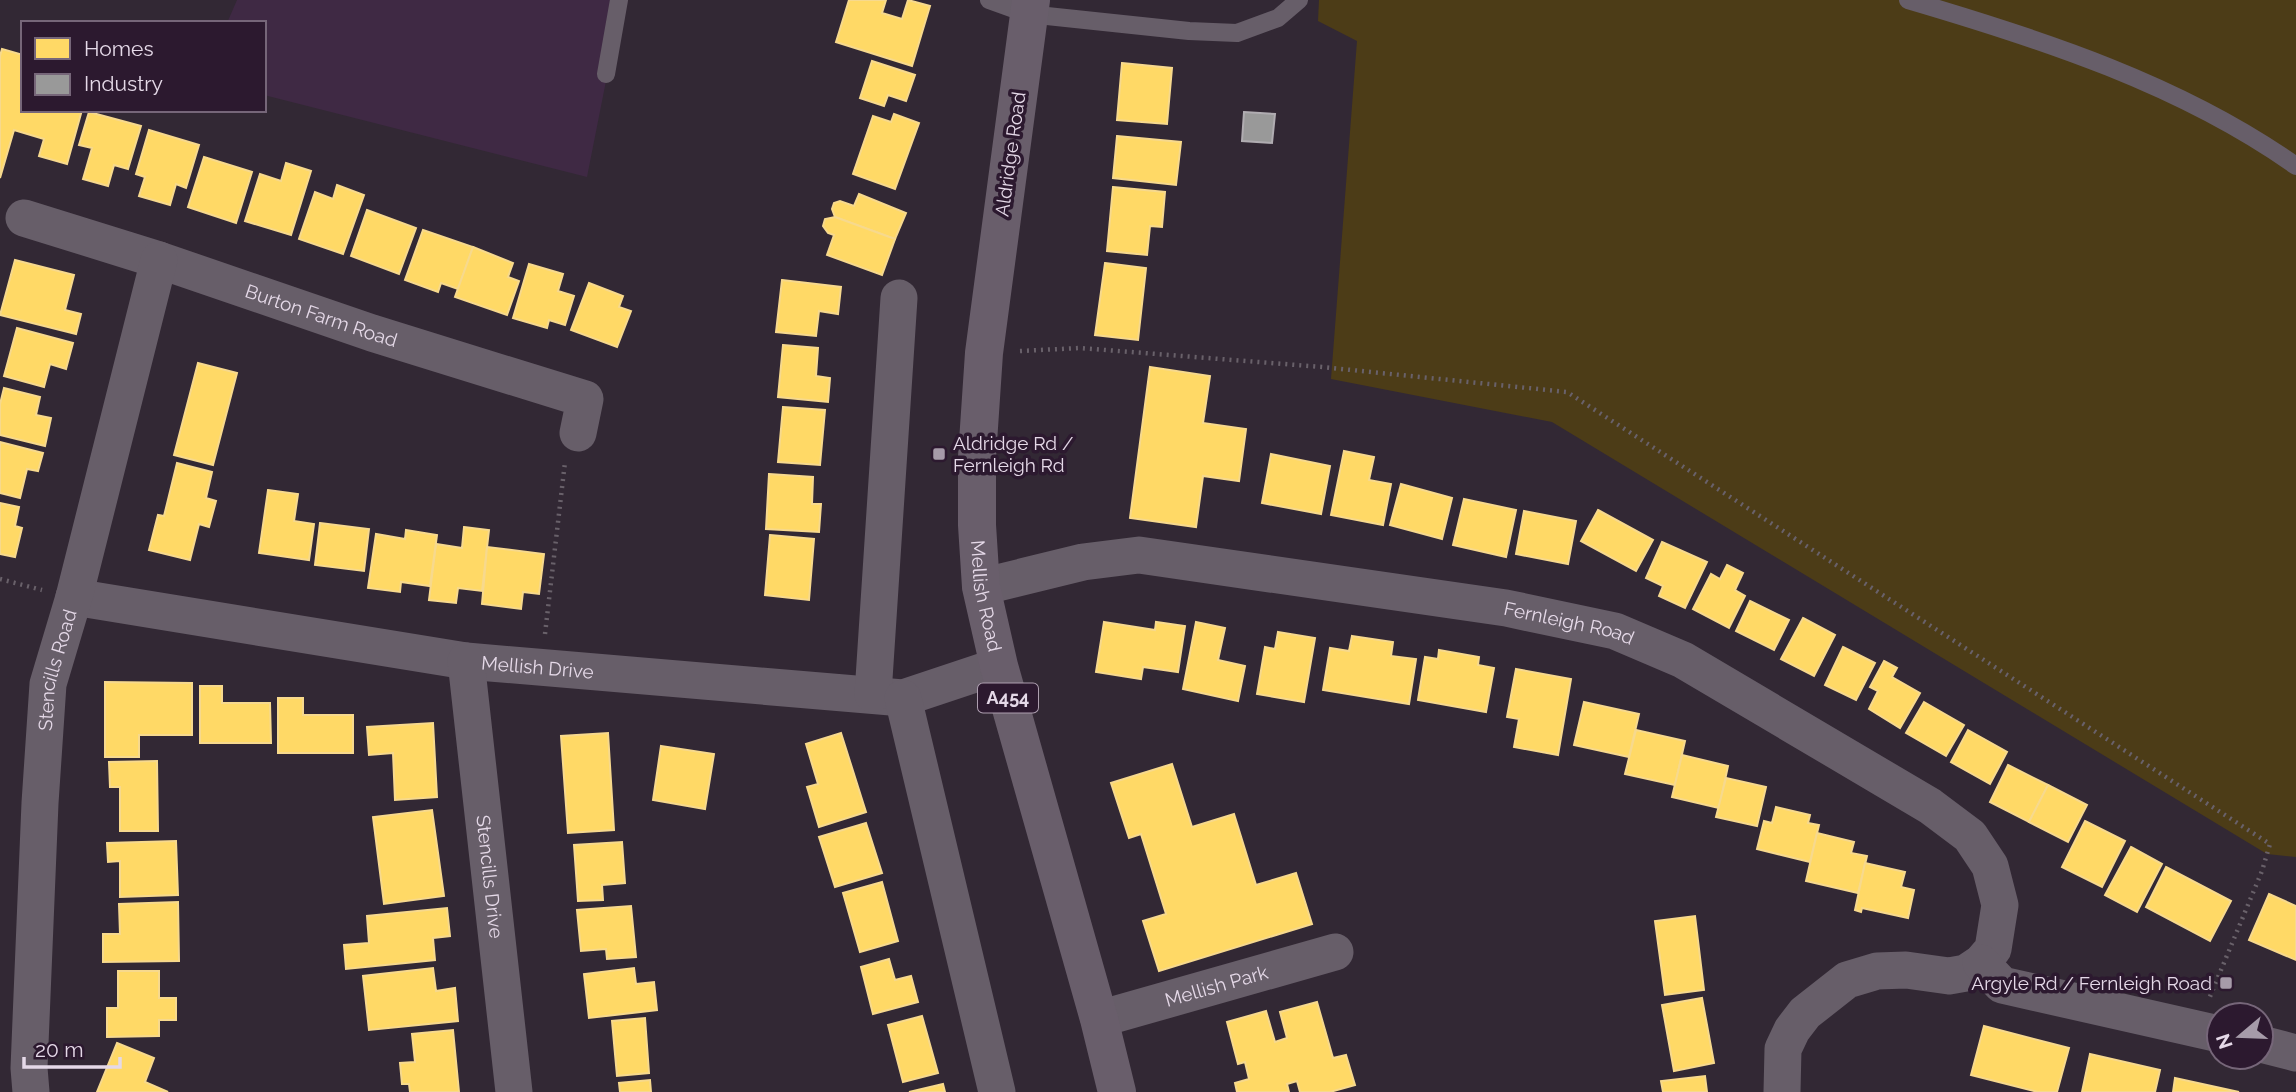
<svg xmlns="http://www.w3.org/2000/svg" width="2296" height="1092" font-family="Raleway,sans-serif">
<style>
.built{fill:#3f2944}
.green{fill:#4c3c17}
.homes{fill:#ffd966;stroke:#f7d98d;stroke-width:2}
.industry{fill:#999;stroke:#b0acb1;stroke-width:2}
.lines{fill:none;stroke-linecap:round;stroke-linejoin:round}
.path{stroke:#69616a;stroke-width:4.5;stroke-dasharray:2 5;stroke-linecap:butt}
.service{stroke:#675e69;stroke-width:18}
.minor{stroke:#675e69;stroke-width:37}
.primary{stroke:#695e6b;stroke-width:38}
.poi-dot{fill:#a69ba9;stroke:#2c192f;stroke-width:2.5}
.labels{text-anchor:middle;stroke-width:7;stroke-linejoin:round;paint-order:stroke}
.shield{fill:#2c192f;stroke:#ae9fb0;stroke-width:2}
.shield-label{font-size:18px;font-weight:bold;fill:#e5d9e8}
.street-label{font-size:19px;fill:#e5d9e8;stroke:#2c192f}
.poi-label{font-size:19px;fill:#e5d9e8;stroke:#2c192f;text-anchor:start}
</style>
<rect width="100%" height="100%" fill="#322834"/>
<path class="built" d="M237,0H622L587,177L264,95V23H227Z"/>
<path class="green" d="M1319,0H2296V857L2267,854L1552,422L1331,379L1357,41L1318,21Z"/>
<g class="homes">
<path d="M849,0H886L882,13L902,19L908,0L930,6L912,66L836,42Z"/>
<path d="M2,49L23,55V110H82L67,164L39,156L44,139L14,130L0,178V56Z"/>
<path d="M872,61L915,75L906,101L888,95L884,106L860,98Z"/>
<path d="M1122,63L1172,68L1167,124L1117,120Z"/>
<path d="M89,112L141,126L128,169L114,165L108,186L83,179L92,148L79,145Z"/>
<path d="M894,114L919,123L895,189L853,174L873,116L891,122Z"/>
<path d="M149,130L199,145L186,188L176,184L170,205L139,196L145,177L136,174Z"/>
<path d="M1117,136L1181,142L1176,185L1113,178Z"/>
<path d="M204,157L252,172L236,223L188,207Z"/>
<path d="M286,163L311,171L291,235L245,221L260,174L281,181Z"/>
<path d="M337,185L364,195L343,254L299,239L315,192L333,199Z"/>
<path d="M1113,187L1165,192L1162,227L1150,226L1147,255L1107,251Z"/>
<path d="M859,194L906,213L895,239L835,217L832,209L834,203L840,201L854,206Z"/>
<path d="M367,210L416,228L399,274L351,256Z"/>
<path d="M835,217L895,239L882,275L827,255L834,235L828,233L823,226L825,219Z"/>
<path d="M423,230L473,247L458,289L441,283L438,292L405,280Z"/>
<path d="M473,247L513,263L508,277L519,281L507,315L455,297Z"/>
<path d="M15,260L74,275L65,310L81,314L76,334L0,315Z"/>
<path d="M1105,263L1146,268L1138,340L1095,335Z"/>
<path d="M529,264L563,274L558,291L574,296L565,325L549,320L547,328L513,318Z"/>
<path d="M782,280L841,287L838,314L819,311L816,336L776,332Z"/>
<path d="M589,283L623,296L619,307L631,311L617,347L571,330Z"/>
<path d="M17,328L73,343L66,369L50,364L44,387L4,376Z"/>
<path d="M783,345L818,348L816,376L830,378L828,402L778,397Z"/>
<path d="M198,363L237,373L213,465L174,455Z"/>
<path d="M1150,367L1210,376L1203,423L1246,429L1239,481L1203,476L1196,527L1130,518Z"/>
<path d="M4,388L40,397L36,415L51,418L45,446L0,435V404Z"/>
<path d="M783,407L825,410L820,465L778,462Z"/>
<path d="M0,442L43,453L38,471L27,469L20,498L0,493Z"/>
<path d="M1344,451L1374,457L1369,480L1391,484L1383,525L1331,515Z"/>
<path d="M1271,454L1330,466L1321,514L1262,503Z"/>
<path d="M177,463L212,472L206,498L216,501L209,527L199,524L190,560L149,550L158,515L164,516Z"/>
<path d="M769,474L813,477L812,504H821L819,532L766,529Z"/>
<path d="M1401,484L1452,498L1442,539L1390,525Z"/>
<path d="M268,490L298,494L294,521L314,524L309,560L259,553Z"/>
<path d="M1464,499L1516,510L1506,557L1453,545Z"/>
<path d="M0,503L19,507L15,526L22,528L15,557L0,554Z"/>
<path d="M1598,510L1653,540L1636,571L1581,541Z"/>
<path d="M1524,511L1576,521L1568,564L1516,554Z"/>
<path d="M320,523L369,529L364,571L315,565Z"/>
<path d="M464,527L489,530L482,591L458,588L456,603L429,600L436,544L462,548Z"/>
<path d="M406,530L437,535L430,586L401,582L400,592L368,588L376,534L405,539Z"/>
<path d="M770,535L814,539L809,600L765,595Z"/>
<path d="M1662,542L1707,562L1685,608L1659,596L1663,586L1646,578Z"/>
<path d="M487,547L544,554L539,594L523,592L521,609L482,604Z"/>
<path d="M1727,565L1743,573L1735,590L1745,596L1729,628L1693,609L1711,574L1720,579Z"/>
<path d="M1750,601L1789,620L1774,650L1736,631Z"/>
<path d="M1803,618L1835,635L1814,676L1781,659Z"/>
<path d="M1104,622L1155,630L1156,622L1185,626L1178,672L1143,667L1141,679L1096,672Z"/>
<path d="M1196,622L1225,628L1218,660L1245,666L1238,701L1183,689Z"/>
<path d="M1278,632L1315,638L1304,702L1257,694L1265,647L1275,649Z"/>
<path d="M1352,636L1393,642L1391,656L1416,659L1409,704L1323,690L1330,648L1349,651Z"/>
<path d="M1843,647L1875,663L1856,700L1825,685Z"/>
<path d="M1439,650L1479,657L1478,665L1494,668L1486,712L1418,700L1425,657L1438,659Z"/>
<path d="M1884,661L1897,668L1892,677L1920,693L1900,728L1869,709L1878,691L1870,687Z"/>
<path d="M1516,669L1571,679L1558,755L1514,747L1519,719L1507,717Z"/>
<path d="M105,682L192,683V735H139V757H105Z"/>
<path d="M200,686H222V703H270L271,743H200Z"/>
<path d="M278,698H303V715H353V753H278Z"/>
<path d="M1584,702L1639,714L1629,757L1574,745Z"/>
<path d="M1924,702L1964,725L1946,756L1906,733Z"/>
<path d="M433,723L437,797L395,800L393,753L369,755L367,727Z"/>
<path d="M1636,730L1685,741L1675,785L1625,774Z"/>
<path d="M1968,730L2007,752L1990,784L1951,762Z"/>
<path d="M608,733L614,830L568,833L561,736Z"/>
<path d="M841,733L866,812L819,827L807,787L818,784L806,744Z"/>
<path d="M661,746L714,754L705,809L653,800Z"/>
<path d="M1682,755L1728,766L1719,808L1672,797Z"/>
<path d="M157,761L158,831H120V787H110L109,762Z"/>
<path d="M1172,764L1192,827L1234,814L1256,885L1296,873L1312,924L1159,971L1143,921L1166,914L1141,834L1129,838L1111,783Z"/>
<path d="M2008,765L2048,785L2029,822L1990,802Z"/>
<path d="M1726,778L1766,787L1757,826L1716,817Z"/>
<path d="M2048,785L2087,805L2068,842L2029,822Z"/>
<path d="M1776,807L1810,815L1808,823L1819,825L1810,862L1757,849L1764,821L1772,823Z"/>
<path d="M432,810L444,896L384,904L373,817Z"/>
<path d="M2085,821L2125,841L2102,887L2062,867Z"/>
<path d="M866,823L882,873L835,887L819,837Z"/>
<path d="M1817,833L1854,842L1851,853L1867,856L1858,893L1806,881Z"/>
<path d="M176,841L178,895L120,897V861L108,862L107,843Z"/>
<path d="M622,842L625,883L602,885L603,900L578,901L574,845Z"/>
<path d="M2131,847L2162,864L2137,912L2105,895Z"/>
<path d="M1865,863L1905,872L1901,887L1914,890L1908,918L1862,908L1861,912L1855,910Z"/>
<path d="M2166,867L2231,901L2210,941L2146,907Z"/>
<path d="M882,882L898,941L860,952L843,893Z"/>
<path d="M2269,894L2296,906V960L2249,940Z"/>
<path d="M178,902L179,961L103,962V934H120L119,904Z"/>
<path d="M631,906L636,957L607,959L606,949L581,951L577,910Z"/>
<path d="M447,908L450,936L433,938L435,960L346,969L344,945L369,943L367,916Z"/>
<path d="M1695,916L1704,990L1665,995L1655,921Z"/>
<path d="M889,959L895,980L911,976L918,1002L873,1014L861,967Z"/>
<path d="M433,968L436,991L455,988L458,1021L369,1030L363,976Z"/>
<path d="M634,968L636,984L654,982L657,1010L589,1018L584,974Z"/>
<path d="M118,971H159V998H176V1020H159V1036L107,1037V1008H118Z"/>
<path d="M1702,998L1714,1063L1674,1071L1662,1005Z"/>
<path d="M1317,1002L1333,1058L1346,1055L1355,1085L1330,1092H1300L1297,1081L1287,1084L1289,1092H1237L1235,1083L1249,1079L1245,1062L1238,1064L1227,1022L1266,1011L1275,1042L1287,1038L1280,1012Z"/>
<path d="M922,1016L938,1073L903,1082L888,1025Z"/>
<path d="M645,1018L649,1073L617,1076L612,1021Z"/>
<path d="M1984,1026L2069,1048L2057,1092H2038L1971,1075Z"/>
<path d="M453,1030L459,1092H410L409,1084H402L400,1063L415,1062L412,1034Z"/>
<path d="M117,1043L154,1058L145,1082L168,1092H97Z"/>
<path d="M2090,1054L2160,1070L2155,1092H2082Z"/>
<path d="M1705,1076L1707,1092H1663L1661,1081Z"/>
<path d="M2175,1078L2239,1092H2173Z"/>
<path d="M650,1080L651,1092H620L619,1083Z"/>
<path d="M943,1084L945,1092H909Z"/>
</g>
<path class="industry" d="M1244,112L1275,114L1272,143L1242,141Z"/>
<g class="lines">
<g class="path">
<path d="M1020,351L1080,348L1322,367L1567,392L2270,844L2262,871L2209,999"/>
<path d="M0,579L42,590"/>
<path d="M545,634L565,462"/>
</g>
<g class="service">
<path d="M989,0L1028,14L1189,31L1237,33L1278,18L1299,0"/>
<path d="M1908,0C2041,39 2182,85 2296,166"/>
<path d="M606,74L619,0"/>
</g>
<g class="minor">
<path id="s1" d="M24,218L159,260L372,333L585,399L578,433"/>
<path id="s2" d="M981,587L1083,562L1139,555L1506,608L1615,631L1683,660L1930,806L1970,836L1990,866L2000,905L1993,949L1981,963L1966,973L1949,976L1906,970L1877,971L1847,980L1805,1013L1792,1030L1783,1049L1782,1092"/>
<path id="s3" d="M74,597L466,661L903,698L999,666"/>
<path id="s4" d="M466,661L514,1092"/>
<path d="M873,694L899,298"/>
<path d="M903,698L997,1092"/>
<path d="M1981,963L2002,985L2219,1034"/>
<path id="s5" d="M1099,1019L1335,952"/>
<path d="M2261,1044L2296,1053"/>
<path id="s6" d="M31,1092L29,1068L40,803L48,684L74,597L159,260"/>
</g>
<path class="primary" id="s7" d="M1031,0L984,353L977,457V525L981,587L999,666L1099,1019L1117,1092"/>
</g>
<g class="poi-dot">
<rect x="932" y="447" width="14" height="14" rx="3.5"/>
<rect x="2219" y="976" width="14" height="14" rx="3.5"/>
</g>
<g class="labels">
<rect class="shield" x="978" y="683.5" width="60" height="29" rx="5"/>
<g class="shield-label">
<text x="1008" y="704">A454</text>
</g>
<g class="street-label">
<text transform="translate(1010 154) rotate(-82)" y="7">Aldridge Road</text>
<text dy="7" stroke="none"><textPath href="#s1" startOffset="313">Burton Farm Road</textPath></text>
<text dy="7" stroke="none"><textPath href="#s7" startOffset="600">Mellish Road</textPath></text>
<text dy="7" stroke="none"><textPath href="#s2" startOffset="597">Fernleigh Road</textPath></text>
<text dy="7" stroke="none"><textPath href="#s3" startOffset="469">Mellish Drive</textPath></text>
<text dy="7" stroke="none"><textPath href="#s6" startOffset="424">Stencills Road</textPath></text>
<text dy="7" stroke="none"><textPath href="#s4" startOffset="217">Stencills Drive</textPath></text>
<text dy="7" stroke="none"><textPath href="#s5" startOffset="122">Mellish Park</textPath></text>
</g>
<g class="poi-label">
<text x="953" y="450">Aldridge Rd /<tspan x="953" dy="22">Fernleigh Rd</tspan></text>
<text x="2212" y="990" text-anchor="end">Argyle Rd / Fernleigh Road</text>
</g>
</g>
<rect x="21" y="21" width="245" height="91" fill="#2c192f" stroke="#766679" stroke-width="2"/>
<rect x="35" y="38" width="35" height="21" fill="#ffd966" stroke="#766679" stroke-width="2"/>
<text x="84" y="56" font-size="21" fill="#e5d9e8">Homes</text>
<rect x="35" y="74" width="35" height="21" fill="#999999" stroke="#766679" stroke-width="2"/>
<text x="84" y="91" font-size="21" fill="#e5d9e8">Industry</text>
<g transform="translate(2240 1036) rotate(251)"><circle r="33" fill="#2c192f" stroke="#766679" stroke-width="2"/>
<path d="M0-5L12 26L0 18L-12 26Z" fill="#a69ba9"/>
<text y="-10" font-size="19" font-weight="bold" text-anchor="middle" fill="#e5d9e8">N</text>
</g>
<path d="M24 1057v10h96v-10" fill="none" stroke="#e5d9e8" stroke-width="3.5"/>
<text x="35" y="1057" font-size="21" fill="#e5d9e8" stroke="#2c192f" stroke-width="5" paint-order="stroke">20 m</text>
</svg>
